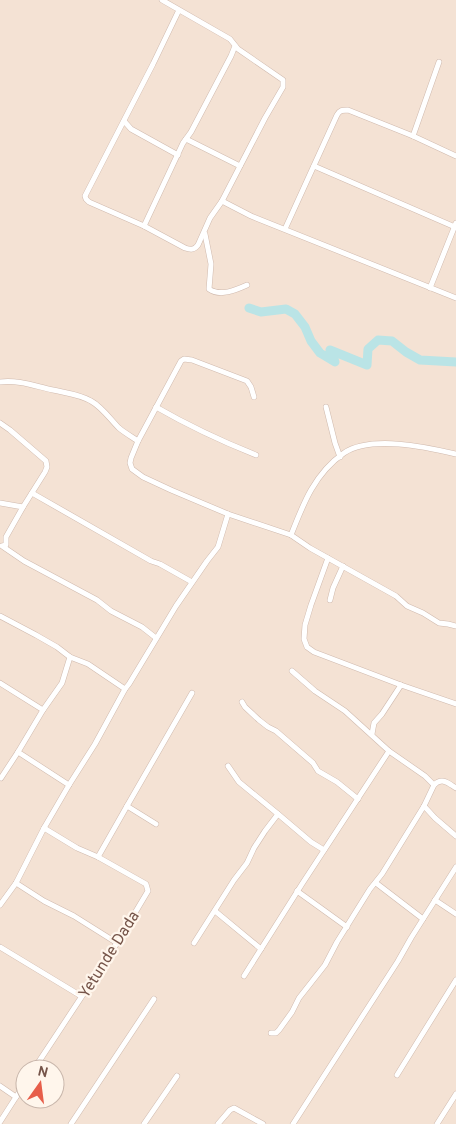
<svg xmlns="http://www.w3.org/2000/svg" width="456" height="1124" font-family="Overpass,sans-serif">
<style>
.residential{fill:#f4e2d4;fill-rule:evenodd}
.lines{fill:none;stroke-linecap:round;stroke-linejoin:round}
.river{stroke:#bae4e6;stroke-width:9}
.street-casing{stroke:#d0baae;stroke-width:6}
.street{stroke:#fff;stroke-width:5}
.labels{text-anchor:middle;stroke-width:4.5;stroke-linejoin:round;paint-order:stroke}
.street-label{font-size:16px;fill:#76554a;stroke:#fff6ec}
</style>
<rect width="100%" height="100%" fill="#fcf1e6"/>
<path class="residential" d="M0,0H456V1124H0ZM25,1069H55V1099H25Z"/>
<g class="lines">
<path class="river" d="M249,308L261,312L286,309L295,314L305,327L311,341L320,353L335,362L330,350L367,365L368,349L378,340L392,341L406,352L420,360L456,362"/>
<defs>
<g id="street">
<path d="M162,0L230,39L238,49L283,80V87L265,118L222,201L210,218L198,245C194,250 191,250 185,248L144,226L89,202L86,199L85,196L153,64L179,10"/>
<path d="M124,121L131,129L178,155"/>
<path d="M413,136L439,62"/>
<path d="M186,139L240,166"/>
<path d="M314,166L455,227"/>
<path d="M222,201L251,216L456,298"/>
<path d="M144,226L183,143L191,132L231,56L235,46"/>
<path d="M285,229L337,115C340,110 342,110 348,110L413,136L456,156"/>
<path d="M205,234L211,264L209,289C220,297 236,290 247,285"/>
<path d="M430,288L456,223"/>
<path d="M0,382C20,380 34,386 53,390C66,393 79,394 91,401C102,407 110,419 119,428C125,433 132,437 138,441"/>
<path d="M254,397L251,387L247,381L192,360L184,359L181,361L138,441L131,458L130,463L132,469L143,477L171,490L228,514L291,535L310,548L396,596L407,606L423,613L439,623L448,624L456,626"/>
<path d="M156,407C189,426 221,441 256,455"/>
<path d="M326,407L335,443L340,457"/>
<path d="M0,423L10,430L46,461L47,467L45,472L23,507"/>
<path d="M32,493L151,561L160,564L192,582"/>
<path d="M0,503L23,507L6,537V545L2,546L24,561L97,600L111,611L142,627L156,638"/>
<path d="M291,535C297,520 303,504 311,490C319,476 331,462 344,453C371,435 426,447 456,454"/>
<path d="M328,558L311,605L305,625L304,639L307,647L314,652L401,685L456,704"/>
<path d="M330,600L333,588L343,566"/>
<path d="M0,616L36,635L57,647L70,657L88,664L125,689"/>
<path d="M292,671L315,691L345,711L389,751L425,776L434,785"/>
<path d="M0,683L43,710"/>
<path d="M242,702L245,707L259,720L268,727L276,731L313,763L318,771L337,782L358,799"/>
<path d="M372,734L374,723L382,714L401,685"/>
<path d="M228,766L239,782L278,814"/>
<path d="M1,778L18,752"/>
<path d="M69,785L18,752L43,710L62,683L70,657"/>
<path d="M127,806L156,824"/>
<path d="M424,806L435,818L456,836"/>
<path d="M98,857L127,806L192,693"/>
<path d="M16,883L44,901L74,916L117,943"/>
<path d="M376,883L423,919"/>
<path d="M297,891L347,927"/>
<path d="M435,900L456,914"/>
<path d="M0,905L16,883L44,828L69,785L95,744L125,689L129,684L176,606L207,561L218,547L228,514"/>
<path d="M215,911L261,949"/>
<path d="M194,943L234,880L247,863L254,848L265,831L278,814L311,842L324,850"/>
<path d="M0,947L81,996"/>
<path d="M244,976L302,884L389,751"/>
<path d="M271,1033H276L279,1030L292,1012L299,998L325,965L337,942L370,889L382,874L424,806L434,785C442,777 448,783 456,788"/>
<path d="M34,1069L117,943L148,891L146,884L98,857L77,848L44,828"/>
<path d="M397,1075L456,980"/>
<path d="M0,1086L16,1097"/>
<path d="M0,1122L25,1083"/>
<path d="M71,1124L154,999"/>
<path d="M144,1124L177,1076"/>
<path d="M218,1124L230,1110L234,1108L263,1124"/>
<path d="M293,1124L398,961L411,938L456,867"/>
<path d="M437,1124L456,1094"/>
</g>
</defs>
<use href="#street" class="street-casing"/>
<use href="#street" class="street"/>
</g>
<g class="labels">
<g class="street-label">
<text transform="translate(108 954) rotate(-58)" y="6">Yetunde Dada</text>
</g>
</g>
<g transform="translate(40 1084) rotate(14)"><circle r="24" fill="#fff6ec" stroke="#c8b6ab"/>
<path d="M0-4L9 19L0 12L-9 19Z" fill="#e75e4a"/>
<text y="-8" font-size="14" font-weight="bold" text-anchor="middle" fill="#76554a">N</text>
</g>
</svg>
